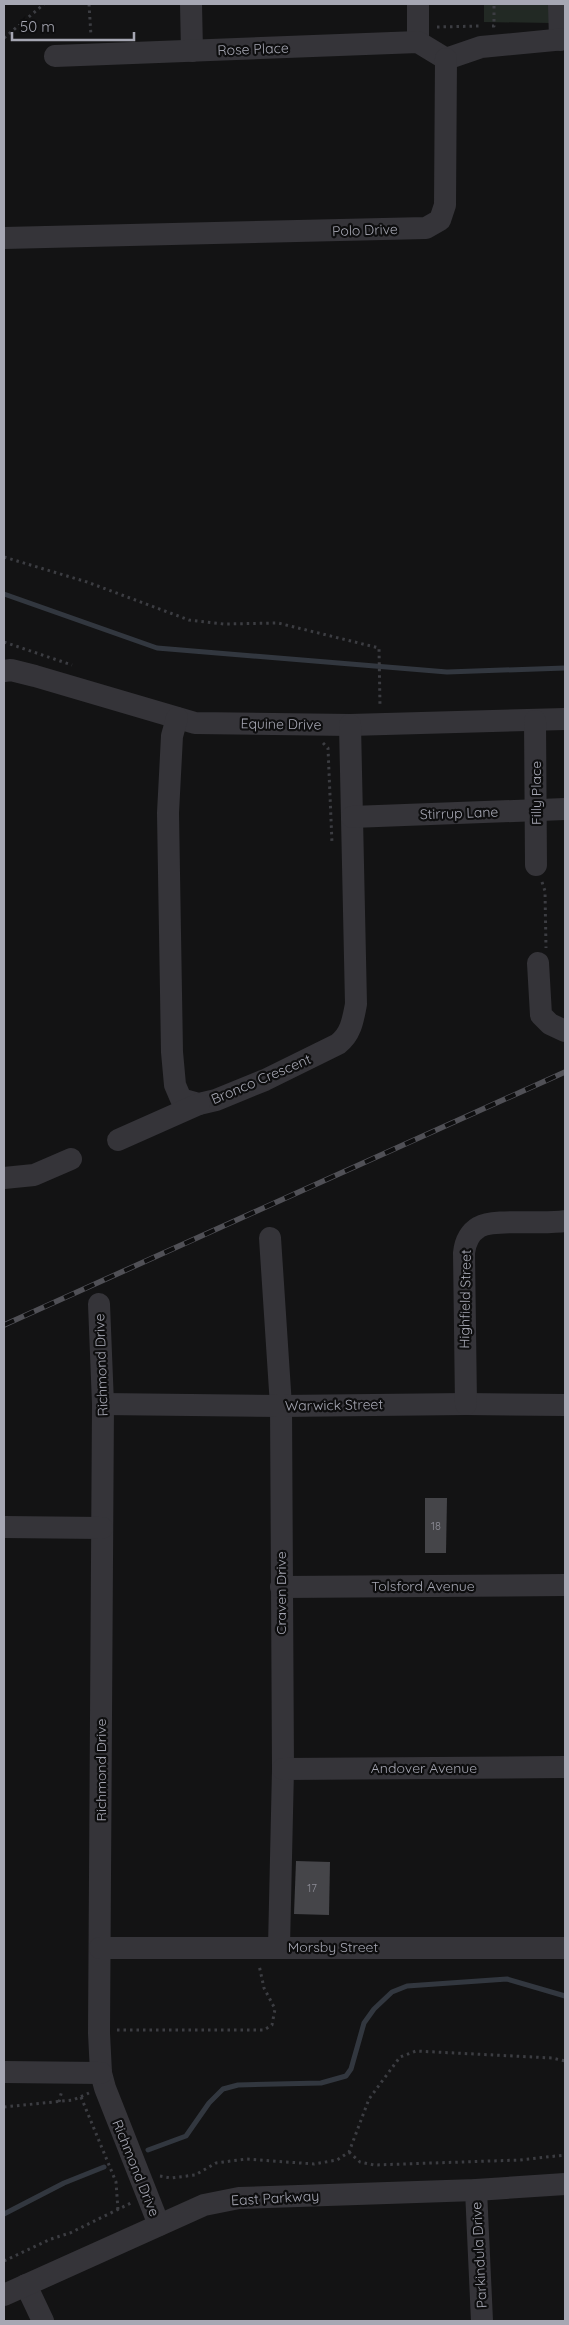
<svg xmlns="http://www.w3.org/2000/svg" width="569" height="2325" font-family="Quicksand,sans-serif">
<style>
.green{fill:#222924}
.lines{fill:none;stroke-linecap:round;stroke-linejoin:round}
.stream{stroke:#32373f;stroke-width:5}
.building{fill:#454549}
.path{stroke:#3c3d42;stroke-width:3;stroke-dasharray:2.5 4;stroke-linecap:butt}
.minor{stroke:#353439;stroke-width:22}
.rail-casing{stroke:#505056;stroke-width:5.5}
.rail{stroke:#0e0e0f;stroke-width:4;stroke-dasharray:11;stroke-linecap:butt}
.labels{text-anchor:middle;stroke-width:4.5;stroke-linejoin:round;paint-order:stroke}
.number-label{font-size:11px;fill:#8e8e98}
.street-label{font-size:14px;fill:#a6a7b3;stroke:#0e0e0f}
</style>
<rect width="100%" height="100%" fill="#131314"/>
<path class="green" d="M484,4H549L550,23L484,22Z"/>
<g class="lines">
<g class="stream">
<path d="M4,594L157,648L447,672L565,668"/>
<path d="M148,2150L186,2136L209,2103L223,2089L238,2085L321,2083L346,2076L351,2069L364,2023L374,2009L392,1992L407,1986L507,1979L565,1996"/>
<path d="M4,2214L64,2183L104,2167"/>
</g>
</g>
<g class="building">
<path d="M425,1498H447L446,1553H425Z"/>
<path d="M296,1861L330,1862L329,1915L294,1914Z"/>
</g>
<g class="lines">
<g class="path">
<path d="M89,4L91,36"/>
<path d="M492,26H494V4"/>
<path d="M437,27L481,26"/>
<path d="M4,38L44,4"/>
<path d="M4,557L87,582L189,620L224,624L278,623L379,648L380,706"/>
<path d="M4,642L72,665"/>
<path d="M323,743L328,748L332,843"/>
<path d="M542,882L545,891L546,948"/>
<path d="M117,2030H264L272,2025L275,2009L264,1988L259,1965"/>
<path d="M81,2097L116,2182L118,2210"/>
<path d="M59,2102L62,2090"/>
<path d="M4,2107L73,2100L89,2093"/>
<path d="M349,2152L360,2162L374,2165L520,2160L565,2155"/>
<path d="M160,2176L171,2178L195,2175L216,2163L246,2159L314,2164L337,2160L349,2152L369,2099L400,2057L416,2051L552,2058L565,2061"/>
<path d="M4,2261L51,2239L70,2233L131,2203"/>
</g>
<g class="minor">
<path d="M191,4L192,51"/>
<path d="M418,4V42"/>
<path d="M559,4L560,40"/>
<path d="M55,56L418,42L446,59"/>
<path d="M446,59L481,47L565,39"/>
<path d="M4,238L426,228L440,220L445,205L446,59"/>
<path d="M4,671L11,670L35,676L195,723L350,725L565,719"/>
<path d="M177,718L172,736L168,813L172,1052L175,1085L181,1099L199,1104L216,1100L265,1080L338,1044C351,1034 353,1020 356,1004L350,725"/>
<path d="M535,721L536,865"/>
<path d="M352,817L565,809"/>
<path d="M538,963L541,1015L550,1024L565,1031"/>
<path d="M118,1140L199,1104"/>
<path d="M4,1178L34,1175L71,1159"/>
<path d="M270,1238L281,1406L283,1769L279,1947"/>
<path d="M99,1304L103,1404L99,2033L101,2073L105,2088L159,2225"/>
<path d="M103,1404L281,1406L466,1404L565,1405"/>
<path d="M466,1404L464,1253C465,1243 469,1233 479,1227C495,1218 543,1225 565,1221"/>
<path d="M4,1527L102,1528"/>
<path d="M281,1587L565,1585"/>
<path d="M283,1769L565,1767"/>
<path d="M100,1948H565"/>
<path d="M4,2072L101,2073"/>
<path d="M476,2190L482,2321"/>
<path d="M26,2285L43,2321"/>
<path d="M4,2295L204,2205L239,2198L476,2190L565,2184"/>
</g>
<defs>
<path id="rail" d="M4,1325L565,1072"/>
</defs>
<use href="#rail" class="rail-casing"/>
<use href="#rail" class="rail"/>
</g>
<g class="labels">
<g class="number-label">
<text x="436" y="1530">18</text>
<text x="312" y="1892">17</text>
</g>
<g class="street-label">
<text transform="translate(253 49) rotate(-2)" y="5">Rose Place</text>
<text transform="translate(365 230) rotate(-2)" y="5">Polo Drive</text>
<text transform="translate(281 724) rotate(1)" y="5">Equine Drive</text>
<text transform="translate(536 793) rotate(-90)" y="5">Filly Place</text>
<text transform="translate(459 813) rotate(-2)" y="5">Stirrup Lane</text>
<text transform="translate(261 1079) rotate(-23)" y="5">Bronco Crescent</text>
<text transform="translate(465 1299) rotate(-89)" y="5">Highfield Street</text>
<text transform="translate(101 1365) rotate(-92)" y="5">Richmond Drive</text>
<text transform="translate(334 1405) rotate(-1)" y="5">Warwick Street</text>
<text x="423" y="1591">Tolsford Avenue</text>
<text transform="translate(281 1593) rotate(-90)" y="5">Craven Drive</text>
<text x="424" y="1773">Andover Avenue</text>
<text transform="translate(101 1770) rotate(-90)" y="5">Richmond Drive</text>
<text x="333" y="1952">Morsby Street</text>
<text transform="translate(136 2168) rotate(68)" y="5">Richmond Drive</text>
<text transform="translate(275 2198) rotate(-3)" y="5">East Parkway</text>
<text transform="translate(479 2255) rotate(-93)" y="5">Parkindula Drive</text>
</g>
</g>
<rect width="569" height="2325" fill="none" stroke="#a6a7b3" stroke-width="10"/>
<path d="M12 32v8h122v-8" fill="none" stroke="#a6a7b3" stroke-width="2.5"/>
<text x="20" y="32" font-size="15" fill="#a6a7b3" stroke="#0e0e0f" stroke-width="4" paint-order="stroke">50 m</text>
</svg>
